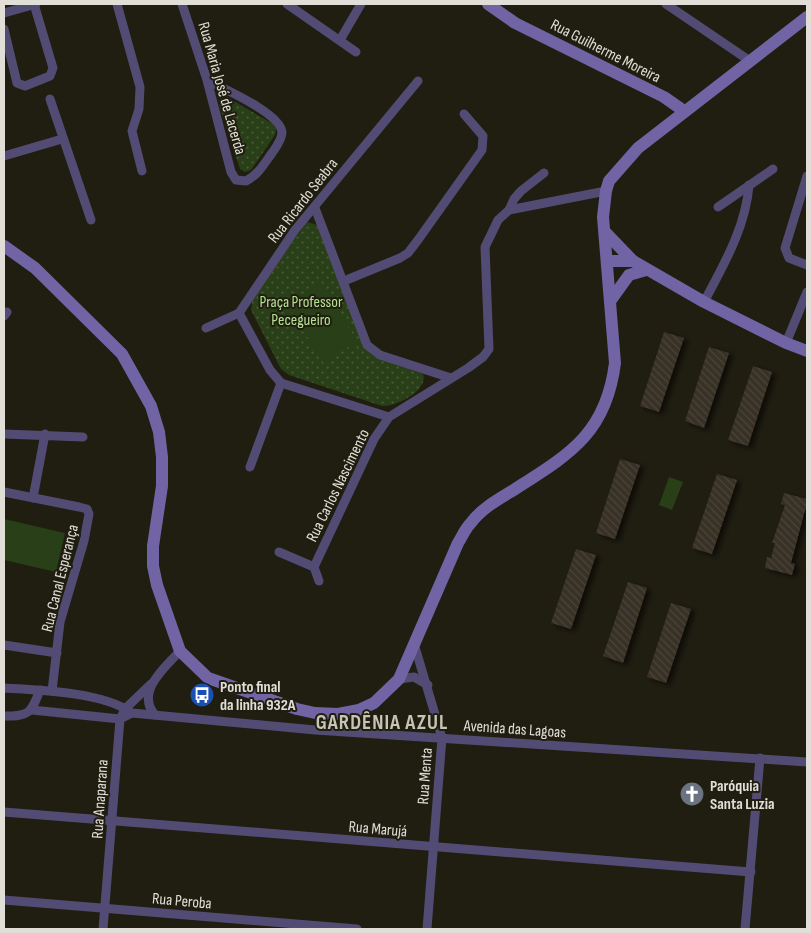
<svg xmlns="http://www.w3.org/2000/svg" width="811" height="933" font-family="'Sofia Sans Condensed',sans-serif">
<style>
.grass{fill:url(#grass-dots)}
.garden{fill:#293f17}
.building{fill:url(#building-back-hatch);filter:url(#shadow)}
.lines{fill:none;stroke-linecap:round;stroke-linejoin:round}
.street{stroke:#524b73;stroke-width:9}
.secondary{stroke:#7164a5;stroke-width:12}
.labels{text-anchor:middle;stroke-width:4;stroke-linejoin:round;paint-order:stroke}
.street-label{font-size:16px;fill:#e0ded6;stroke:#201d11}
.park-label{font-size:16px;fill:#b4e293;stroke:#201d11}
.poi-label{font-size:16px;font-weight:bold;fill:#e0ded6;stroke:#201d11;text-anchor:start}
.district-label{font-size:21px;font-weight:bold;letter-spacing:1px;fill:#c8c4b4;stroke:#201d11}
</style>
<defs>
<pattern id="grass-dots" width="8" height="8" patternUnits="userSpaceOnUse" patternTransform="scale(1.25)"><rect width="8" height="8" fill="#293f17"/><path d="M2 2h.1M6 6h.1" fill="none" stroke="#485a38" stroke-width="1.8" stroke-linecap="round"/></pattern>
<pattern id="building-back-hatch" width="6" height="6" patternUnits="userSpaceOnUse" patternTransform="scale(1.25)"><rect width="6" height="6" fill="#383025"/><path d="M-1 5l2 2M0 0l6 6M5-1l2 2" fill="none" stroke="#4b443a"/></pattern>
<filter id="shadow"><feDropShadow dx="4" dy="2.5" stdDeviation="2.5" flood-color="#0009"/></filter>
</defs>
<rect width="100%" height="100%" fill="#201d11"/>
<g class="grass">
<path d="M227,97L273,124L276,129L275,135L251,170L245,172L240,169L219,105L220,98Z"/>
<path d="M307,222L317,225L366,348L380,359L423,374C429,391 395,407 382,406L289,375L281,369L251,310L253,296Z"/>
</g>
<g class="garden">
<path d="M320,284L357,341L324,363L287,305Z"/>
<path d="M669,477L683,482L672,510L659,505Z"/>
<path d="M4,519L65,533L56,572L4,560Z"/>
</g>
<g class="building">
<path d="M664,332L684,338L659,412L640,406Z"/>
<path d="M709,347L729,353L704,428L685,421Z"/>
<path d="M753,366L772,372L748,446L728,440Z"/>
<path d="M620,459L640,465L615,539L596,533Z"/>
<path d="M717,474L737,480L712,554L692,548Z"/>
<path d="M784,493L807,499V511L805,510L791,563L795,564L792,575L765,568L767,557L771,558L775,543H772L785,505L781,504Z"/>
<path d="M576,549L596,555L571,629L551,623Z"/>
<path d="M628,582L647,588L623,663L603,656Z"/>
<path d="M671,603L691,609L666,683L647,677Z"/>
</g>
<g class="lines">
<g class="street">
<path d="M117,4L140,87L139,109L132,131L142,171"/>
<path d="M182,4L207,80L231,172L236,180L246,181C258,175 264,164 272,153C276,147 282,140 282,132C280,113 224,89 207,80"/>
<path d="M287,4L356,52"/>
<path d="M666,4L750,61"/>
<path d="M4,13L36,4"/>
<path d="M4,29L17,83L25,86L50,76L53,68L34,4"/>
<path d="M340,40L361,4"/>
<path d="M50,99L91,220"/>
<path d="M4,156L62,139"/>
<path d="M807,176L785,248L789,258L807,265"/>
<path d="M718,207L773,169"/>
<path d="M315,208L367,345L380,355L451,378"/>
<path d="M509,210L606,191"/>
<path d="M344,281L400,258L408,253L418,240L482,150L483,136L464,114"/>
<path d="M704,302C723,266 746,227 749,185"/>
<path d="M239,313L270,370L281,383L389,417"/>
<path d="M4,316L7,312"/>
<path d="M206,328L239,313L295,230L418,81"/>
<path d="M786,343L807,292"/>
<path d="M4,434L83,437"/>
<path d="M250,467L281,383"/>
<path d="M4,492L79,507L87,509L89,514L84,541L60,622L52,691"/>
<path d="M33,498L45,434"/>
<path d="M279,552L314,567L319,581"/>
<path d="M314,567L374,439L389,417L468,368L483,357L489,349L485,247L498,220L509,210L514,199L521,191L544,173"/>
<path d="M4,645L57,653"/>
<path d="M415,647L442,738L427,929"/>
<path d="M399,679L414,677L428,685"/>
<path d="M4,688C37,690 103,692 130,712"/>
<path d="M32,710L120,719L132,713L315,730L807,762"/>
<path d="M155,715C135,692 165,667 180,651"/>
<path d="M4,716C30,716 31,713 40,690"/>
<path d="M4,812L751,872"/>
<path d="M4,900L357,929"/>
<path d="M103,929L120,719L126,708L151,684"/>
<path d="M745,929L760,758"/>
</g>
<g class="secondary">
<path d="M488,4L515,23L664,97L684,111"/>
<path d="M605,232L633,261"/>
<path d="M4,246L35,268L122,354L151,406L159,432L162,457V486L153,546V566L157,585L180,651L208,678L297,709L315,713L338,714L359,710L374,703L399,679L458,543C462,537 465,529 470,524C481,509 497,500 512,491C568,455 606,435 615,363L603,217L606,191L609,181L638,148L807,17"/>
<path d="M607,261H633L704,302L786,343L807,351"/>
<path d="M611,300L629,275L646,270"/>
</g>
</g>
<defs>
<symbol id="bus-disc" viewBox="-11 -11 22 22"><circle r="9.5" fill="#1a4fb4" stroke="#201d11"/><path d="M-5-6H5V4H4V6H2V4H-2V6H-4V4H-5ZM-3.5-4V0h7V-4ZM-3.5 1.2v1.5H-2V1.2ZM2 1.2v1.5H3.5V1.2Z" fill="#fff"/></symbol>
<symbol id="church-disc" viewBox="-11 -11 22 22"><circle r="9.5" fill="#6b7280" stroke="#201d11"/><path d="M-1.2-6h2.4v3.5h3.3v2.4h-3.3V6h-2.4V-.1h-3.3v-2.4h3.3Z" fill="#fff"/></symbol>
</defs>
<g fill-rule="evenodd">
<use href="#bus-disc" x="188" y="681" width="28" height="28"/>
<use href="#church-disc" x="678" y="780" width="28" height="28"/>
</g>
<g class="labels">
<g class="street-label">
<text transform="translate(606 50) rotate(27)" y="6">Rua Guilherme Moreira</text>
<text transform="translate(223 88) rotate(74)" y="6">Rua Maria José de Lacerda</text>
<text transform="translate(302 200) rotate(-52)" y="6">Rua Ricardo Seabra</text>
<text transform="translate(337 485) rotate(-64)" y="6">Rua Carlos Nascimento</text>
<text transform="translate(59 578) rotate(-76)" y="6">Rua Canal Esperança</text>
<text transform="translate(515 728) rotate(4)" y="6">Avenida das Lagoas</text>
<text transform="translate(424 776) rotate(-86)" y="6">Rua Menta</text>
<text transform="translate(99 799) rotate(-86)" y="6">Rua Anaparana</text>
<text transform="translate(378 828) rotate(5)" y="6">Rua Marujá</text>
<text transform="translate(182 900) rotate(5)" y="6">Rua Peroba</text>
</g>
<g class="park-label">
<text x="301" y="307">Praça Professor<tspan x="301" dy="18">Pecegueiro</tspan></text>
</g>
<g class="poi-label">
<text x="220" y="692">Ponto final<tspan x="220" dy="18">da linha 932A</tspan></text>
<text x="710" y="791">Paróquia<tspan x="710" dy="18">Santa Luzia</tspan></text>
</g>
<g class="district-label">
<text x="382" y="729">GARDÊNIA AZUL</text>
</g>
</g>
<rect width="811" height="933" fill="none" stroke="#e0ded6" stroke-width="10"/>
</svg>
